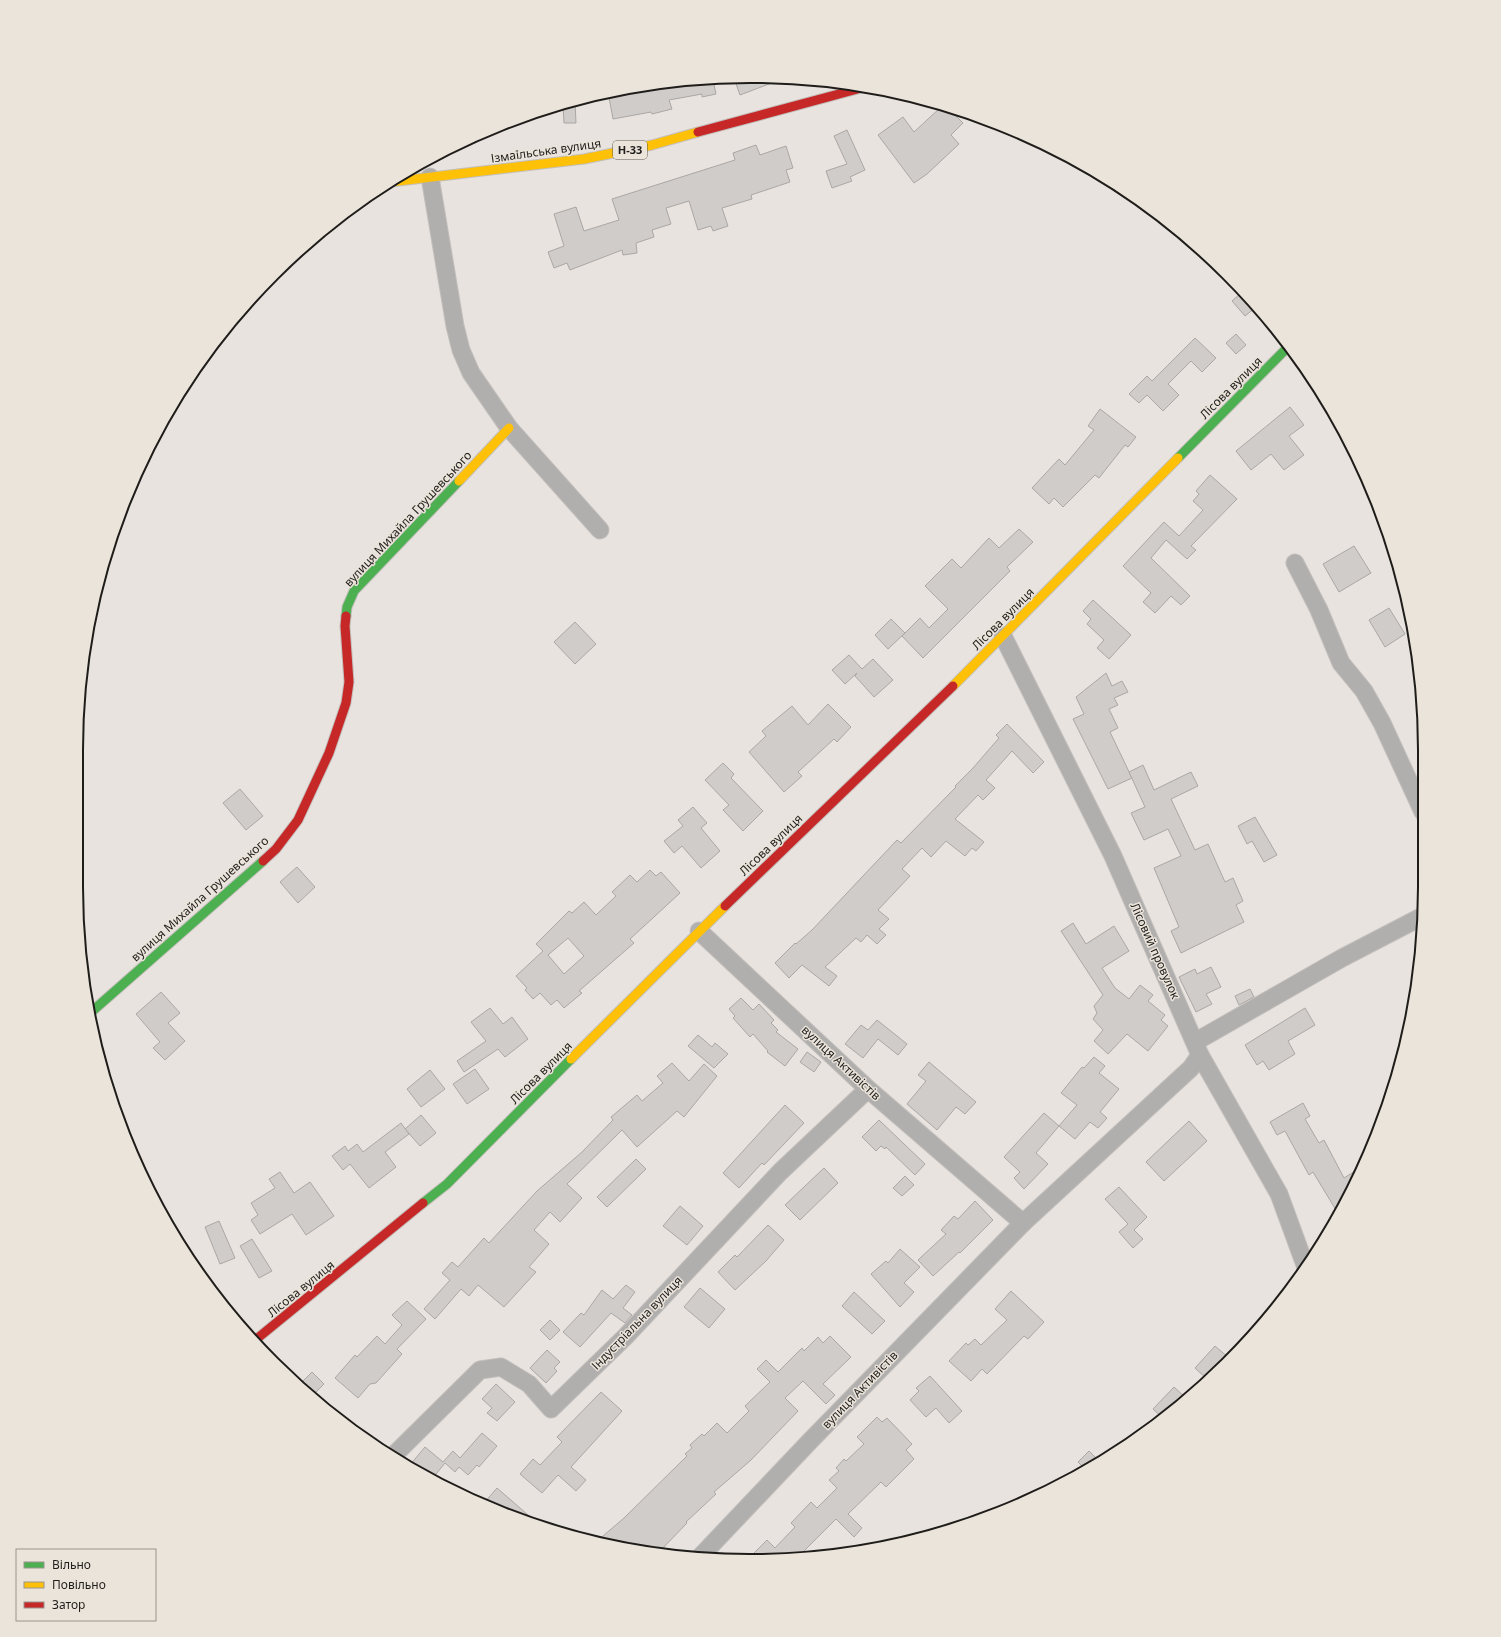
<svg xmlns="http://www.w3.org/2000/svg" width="1501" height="1637" font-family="'Noto Sans',sans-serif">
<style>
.building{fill:#d0ccc9;stroke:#aba7a4;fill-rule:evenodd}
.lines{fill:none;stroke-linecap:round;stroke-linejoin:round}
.street-casing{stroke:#c3bfbc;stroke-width:19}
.fast-casing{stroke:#c3bfbc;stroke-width:11}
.slow-casing{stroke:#c3bfbc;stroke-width:11}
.jam-casing{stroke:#c3bfbc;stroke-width:11}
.street{stroke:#b0afae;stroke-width:17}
.fast{stroke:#4caf50;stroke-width:9}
.slow{stroke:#ffc107;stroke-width:9}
.jam{stroke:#c62828;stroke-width:9}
.labels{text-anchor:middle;stroke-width:3;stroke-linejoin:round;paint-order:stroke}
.shield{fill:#ebe4db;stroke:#5c5954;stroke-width:1}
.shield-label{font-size:11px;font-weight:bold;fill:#1f1d1a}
.street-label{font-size:12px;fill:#1f1d1a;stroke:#ebe4db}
.rim{fill:none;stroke:#1f1d1a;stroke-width:2}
</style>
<rect width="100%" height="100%" fill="#e8e3de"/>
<g class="building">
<path d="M753,76L782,79L740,95L734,78Z"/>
<path d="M713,80L716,94L702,97V94L669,100L672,109L652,114L651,112L613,119L608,92L619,89Z"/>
<path d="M575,102L576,123H564L563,106Z"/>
<path d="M941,107L950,110L963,123L951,135L959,144L927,174L914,183L878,135L903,117L914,132Z"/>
<path d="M847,130L865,170L850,177L852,181L832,188L826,171L847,164L834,136Z"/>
<path d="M756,145L760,155L786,146L793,168L786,170L790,182L751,195L752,199L722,208L728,226L713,231L711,226L698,230L689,201L666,208L671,224L652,230L654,237L636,243L637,253L623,255L622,250L570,270L567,263L554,268L548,252L564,246L554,214L576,207L584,231L619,220L612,199L735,160L733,153Z"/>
<path d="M1241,293L1255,308L1245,316L1232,301Z"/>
<path d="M1236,334L1246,345L1236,354L1226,343Z"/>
<path d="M1195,338L1216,358L1202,372L1191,361L1168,384L1179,395L1163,411L1147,395L1139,403L1129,394L1147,376L1152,381Z"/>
<path d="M1290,407L1304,425L1289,436L1304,455L1284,470L1271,454L1251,470L1236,451Z"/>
<path d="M1100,409L1136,437L1128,447L1125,445L1099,478L1095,475L1063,507L1054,498L1049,504L1032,488L1059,459L1065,465L1094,430L1088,426Z"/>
<path d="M1210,475L1237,499L1191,546L1196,550L1187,559L1166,540L1151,558L1190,596L1181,605L1171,596L1155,613L1143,602L1151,593L1123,566L1164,522L1179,536L1203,510L1193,501L1199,494L1196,491Z"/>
<path d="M1019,529L1033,542L1007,567L1010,571L923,658L902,636L920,618L929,628L948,609L925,586L952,559L961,568L989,538L999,548Z"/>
<path d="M1354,546L1371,573L1339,592L1323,564Z"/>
<path d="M1093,600L1131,635L1109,659L1097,648L1104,640L1087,624L1091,619L1083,611Z"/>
<path d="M1389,608L1405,634L1385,647L1369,620Z"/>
<path d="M891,619L905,633L888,649L875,635Z"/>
<path d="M575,622L596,644L575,664L554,642Z"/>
<path d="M849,655L862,669L873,659L893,680L874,697L855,676L857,673L845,684L832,670Z"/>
<path d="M1106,673L1112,686L1122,681L1128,692L1114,698L1118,705L1109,709L1118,728L1110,732L1132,778L1108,789L1073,719L1084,714L1076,697Z"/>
<path d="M828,704L851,727L837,742L834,739L798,772L802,776L784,792L749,752L766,736L762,731L792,706L808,725Z"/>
<path d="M1007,724L1044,762L1033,773L1012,751L986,780L995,788L983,800L978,795L955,819L984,842L976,851L972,848L965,856L946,841L931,857L922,848L902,869L910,876L878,910L889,919L879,929L886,935L877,944L867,935L861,942L856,938L825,967L837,976L829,986L802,965L789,978L775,963L795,943L796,944L812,930L897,840L901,843L956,787L955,786L973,768L999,738L996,735Z"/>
<path d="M723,763L734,774L731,778L763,811L743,831L723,810L729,805L705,780Z"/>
<path d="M1143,765L1154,790L1191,772L1198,786L1171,799L1195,850L1208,844L1225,882L1233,878L1243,901L1236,905L1244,922L1181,953L1171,931L1179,927L1154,868L1181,856L1168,829L1144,840L1131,813L1145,807L1129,772Z"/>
<path d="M240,789L263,816L246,830L223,803Z"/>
<path d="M693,807L707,823L701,828L720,851L701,868L682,846L674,853L664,841L683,826L678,820Z"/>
<path d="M1255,817L1277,855L1264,862L1252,841L1247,844L1238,826Z"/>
<path d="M297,867L315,887L298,903L280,882Z"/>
<path d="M650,870L656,876L661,872L680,893L630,939L634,943L579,991L582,993L564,1008L557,1000L551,1005L540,993L533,999L525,990L527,988L516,976L543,951L536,944L569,911L572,913L584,902L596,915L616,896L612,892L630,875L637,882ZM568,938L584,956L564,974L548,955Z"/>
<path d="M1073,923L1086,944L1114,926L1129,951L1102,968L1115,988L1129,999L1140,985L1153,995L1148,1001L1165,1015L1161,1020L1168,1026L1148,1051L1127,1034L1108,1054L1094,1041L1103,1030L1093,1019L1097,1013L1094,1006L1103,995L1061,931Z"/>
<path d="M1211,967L1221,987L1206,994L1212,1004L1196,1012L1179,977L1195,969L1197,974Z"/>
<path d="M1250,989L1254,997L1239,1005L1235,996Z"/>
<path d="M161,992L180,1013L168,1023L185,1041L165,1060L153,1048L160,1042L136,1014Z"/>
<path d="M741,998L753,1010L759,1004L774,1020L771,1023L778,1030L776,1032L798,1049L785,1066L767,1052L768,1051L753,1034L750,1037L733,1018L735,1016L729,1009Z"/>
<path d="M490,1008L503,1024L512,1017L528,1039L505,1057L498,1049L464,1072L457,1061L486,1041L471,1022Z"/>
<path d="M1305,1008L1315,1025L1288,1041L1295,1054L1269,1070L1263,1061L1257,1065L1245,1045Z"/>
<path d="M877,1020L907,1044L898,1055L878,1039L863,1058L845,1044L861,1025L868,1030Z"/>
<path d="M698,1035L712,1047L715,1043L728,1054L714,1068L688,1046Z"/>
<path d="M807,1052L821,1062L814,1072L800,1062Z"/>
<path d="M1094,1057L1105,1066L1099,1073L1119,1089L1100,1112L1107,1118L1098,1128L1090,1122L1075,1139L1059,1126L1077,1105L1061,1093L1082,1067L1084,1068Z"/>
<path d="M929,1062L976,1102L965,1114L956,1107L937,1130L907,1104L926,1081L918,1075Z"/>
<path d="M672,1063L689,1081L704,1064L717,1076L684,1117L677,1111L637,1147L622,1130L567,1184L582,1198L560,1222L550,1212L534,1230L549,1244L529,1267L536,1272L504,1307L478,1285L469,1296L461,1289L435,1319L424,1309L450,1280L442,1273L452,1262L458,1267L484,1238L489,1243L537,1191L582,1152L613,1120L611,1117L637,1095L642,1101L663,1083L657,1076Z"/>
<path d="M475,1069L489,1089L467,1104L453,1084Z"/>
<path d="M430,1070L445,1089L421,1107L407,1089Z"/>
<path d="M1303,1103L1310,1116L1305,1119L1319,1143L1324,1140L1344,1178L1360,1168L1339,1215L1313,1172L1309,1175L1285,1131L1277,1135L1270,1122Z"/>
<path d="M785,1105L804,1123L764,1165L762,1163L739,1188L723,1173Z"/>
<path d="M1044,1113L1059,1126L1036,1153L1048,1164L1024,1189L1014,1178L1020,1172L1004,1157Z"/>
<path d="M421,1115L436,1133L420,1146L405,1129Z"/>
<path d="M879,1120L925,1164L915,1175L886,1147L885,1149L881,1146L876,1151L862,1137Z"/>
<path d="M1189,1121L1207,1141L1164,1181L1146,1162Z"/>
<path d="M401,1123L409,1134L385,1152L396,1167L369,1188L350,1164L343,1170L332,1156L345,1146L348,1151L357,1144L363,1152Z"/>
<path d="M636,1159L646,1169L607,1207L597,1197Z"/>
<path d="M824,1168L838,1183L800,1220L785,1205Z"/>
<path d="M280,1172L294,1193L310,1182L334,1216L306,1235L292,1214L260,1234L251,1220L258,1215L251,1203L275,1188L269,1179Z"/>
<path d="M905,1176L914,1185L902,1196L893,1188Z"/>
<path d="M1119,1187L1147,1217L1134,1230L1143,1239L1133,1248L1119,1232L1128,1224L1105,1199Z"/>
<path d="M975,1201L993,1220L960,1253L959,1252L933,1276L918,1260L946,1234L941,1230L954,1216L958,1219Z"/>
<path d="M680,1206L703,1226L687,1245L663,1226Z"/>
<path d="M219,1221L235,1258L220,1264L205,1227Z"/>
<path d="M768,1225L784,1240L766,1261L735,1290L718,1272L735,1255L737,1257Z"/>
<path d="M252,1239L272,1271L259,1278L240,1246Z"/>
<path d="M900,1249L920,1267L904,1283L914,1292L900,1307L871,1274L886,1261L888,1263Z"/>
<path d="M626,1285L635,1292L623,1308L632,1315L625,1323L611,1313L580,1347L563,1332L581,1313L584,1315L602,1290L613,1299Z"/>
<path d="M700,1288L725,1309L709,1328L684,1307Z"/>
<path d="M1011,1291L1044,1322L1028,1339L1024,1336L987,1374L982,1369L971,1381L949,1361L966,1343L968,1345L975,1339L981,1345L1007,1320L995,1309Z"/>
<path d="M854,1292L885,1321L872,1334L842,1306Z"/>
<path d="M407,1301L426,1319L397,1349L402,1354L376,1383L370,1384L358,1398L335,1378L355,1355L357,1357L377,1336L385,1344L402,1325L392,1315Z"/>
<path d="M550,1320L560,1330L550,1340L540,1330Z"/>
<path d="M830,1336L851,1357L823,1384L835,1395L826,1404L803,1381L785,1398L798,1411L751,1460L714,1492L716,1494L686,1522L687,1523L662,1549L661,1548L655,1554L596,1542L624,1518L687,1456L685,1454L692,1448L690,1445L702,1434L704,1436L717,1423L727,1433L749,1411L745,1406L770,1382L757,1369L766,1360L778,1372L802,1348L804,1351L818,1337L823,1343Z"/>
<path d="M1215,1346L1229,1358L1207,1379L1195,1368Z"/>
<path d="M547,1350L560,1362L554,1368L557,1371L546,1383L530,1368Z"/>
<path d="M312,1372L324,1384L313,1395L301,1383Z"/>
<path d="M930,1376L962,1411L949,1423L936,1408L926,1417L910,1400L919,1391L916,1388Z"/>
<path d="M496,1384L515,1402L497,1421L487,1413L492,1408L482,1399Z"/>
<path d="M1174,1387L1186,1398L1164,1419L1153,1409Z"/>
<path d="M601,1392L622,1411L571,1467L586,1480L576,1491L558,1475L542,1493L520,1474L533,1459L540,1465L562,1442L557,1437Z"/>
<path d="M877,1417L882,1422L887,1418L912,1444L906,1450L914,1459L886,1487L881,1482L848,1514L862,1528L854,1537L836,1519L799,1556L746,1561L767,1540L775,1548L795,1527L791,1523L811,1502L817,1508L837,1488L829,1480L839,1471L836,1468L844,1459L846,1461L864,1444L857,1437Z"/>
<path d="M482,1433L497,1446L479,1467L477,1465L468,1475L459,1467L455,1472L445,1463L432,1479L410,1465L425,1447L443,1462L453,1451L460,1458Z"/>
<path d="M1089,1451L1100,1462L1087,1471L1078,1462Z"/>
<path d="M497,1488L535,1521L534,1522L484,1503Z"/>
</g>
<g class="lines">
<defs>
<g id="street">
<path d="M430,177L455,326L461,350L471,373L509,428L600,530"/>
<path d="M1295,563L1319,610L1341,663L1364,691L1382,723L1423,812"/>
<path d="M1003,636L1113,856L1200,1055L1279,1194L1305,1265"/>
<path d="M699,931L868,1089L1023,1223"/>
<path d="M1195,1042L1342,958L1421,917"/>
<path d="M394,1455L480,1370L501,1367L529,1384L551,1409L626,1336L780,1172L868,1089"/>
<path d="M699,1558L811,1440L1023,1223L1191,1068L1200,1055"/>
</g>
<g id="fast">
<path d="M1178,458L1288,347"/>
<path d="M346,616L347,607L354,591L459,481"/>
<path d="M89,1014L263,861"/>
<path d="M423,1203L447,1184L571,1059"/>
</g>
<g id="slow">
<path d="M390,182L584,159L652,145L698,132"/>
<path d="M459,481L509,428"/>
<path d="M953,686L1178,458"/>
<path d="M571,1059L725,906"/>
</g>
<g id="jam">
<path d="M698,132L865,87"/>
<path d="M263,861L276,849L298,820L329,753L346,703L349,682L345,626L346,616"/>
<path d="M725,906L953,686"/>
<path d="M254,1341L423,1203"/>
</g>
</defs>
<use href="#street" class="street-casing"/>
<use href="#fast" class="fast-casing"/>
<use href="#slow" class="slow-casing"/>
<use href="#jam" class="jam-casing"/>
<use href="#street" class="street"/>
<use href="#fast" class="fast"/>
<use href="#slow" class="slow"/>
<use href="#jam" class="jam"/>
</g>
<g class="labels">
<rect class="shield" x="613" y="141" width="34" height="18" rx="3"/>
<g class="shield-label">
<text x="630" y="154">Н-33</text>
</g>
<g class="street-label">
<text transform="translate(546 151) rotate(-8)" y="4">Ізмаїльська вулиця</text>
<text transform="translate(1231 388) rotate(-45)" y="4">Лісова вулиця</text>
<text transform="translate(408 519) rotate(-47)" y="4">вулиця Михайла Грушевського</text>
<text transform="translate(1003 619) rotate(-45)" y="4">Лісова вулиця</text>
<text transform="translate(771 845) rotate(-44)" y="4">Лісова вулиця</text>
<text transform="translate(200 899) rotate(-42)" y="4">вулиця Михайла Грушевського</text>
<text transform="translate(1155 951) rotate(66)" y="4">Лісовий провулок</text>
<text transform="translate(841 1063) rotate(43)" y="4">вулиця Активістів</text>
<text transform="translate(541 1073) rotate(-45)" y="4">Лісова вулиця</text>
<text transform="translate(301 1289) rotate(-39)" y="4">Лісова вулиця</text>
<text transform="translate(637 1323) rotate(-46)" y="4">Індустріальна вулиця</text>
<text transform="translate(860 1390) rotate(-46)" y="4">вулиця Активістів</text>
</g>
</g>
<path d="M0 0H1501V1637H0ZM750 83H751A667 667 0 0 1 1418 750V887A667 667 0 0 1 751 1554H750A667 667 0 0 1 83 887V750A667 667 0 0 1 750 83Z" fill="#ebe4db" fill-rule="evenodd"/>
<path class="rim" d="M750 83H751A667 667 0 0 1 1418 750V887A667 667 0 0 1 751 1554H750A667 667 0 0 1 83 887V750A667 667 0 0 1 750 83Z"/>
<rect x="16" y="1549" width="140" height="72" fill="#ebe4db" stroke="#99948e"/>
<rect x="24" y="1562" width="20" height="6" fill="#4caf50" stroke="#99948e"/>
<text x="52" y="1569" font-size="12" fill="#1f1d1a">Вільно</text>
<rect x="24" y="1582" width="20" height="6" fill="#ffc107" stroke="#99948e"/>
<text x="52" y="1589" font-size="12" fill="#1f1d1a">Повільно</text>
<rect x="24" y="1602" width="20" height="6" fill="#c62828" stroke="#99948e"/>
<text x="52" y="1609" font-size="12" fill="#1f1d1a">Затор</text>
</svg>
